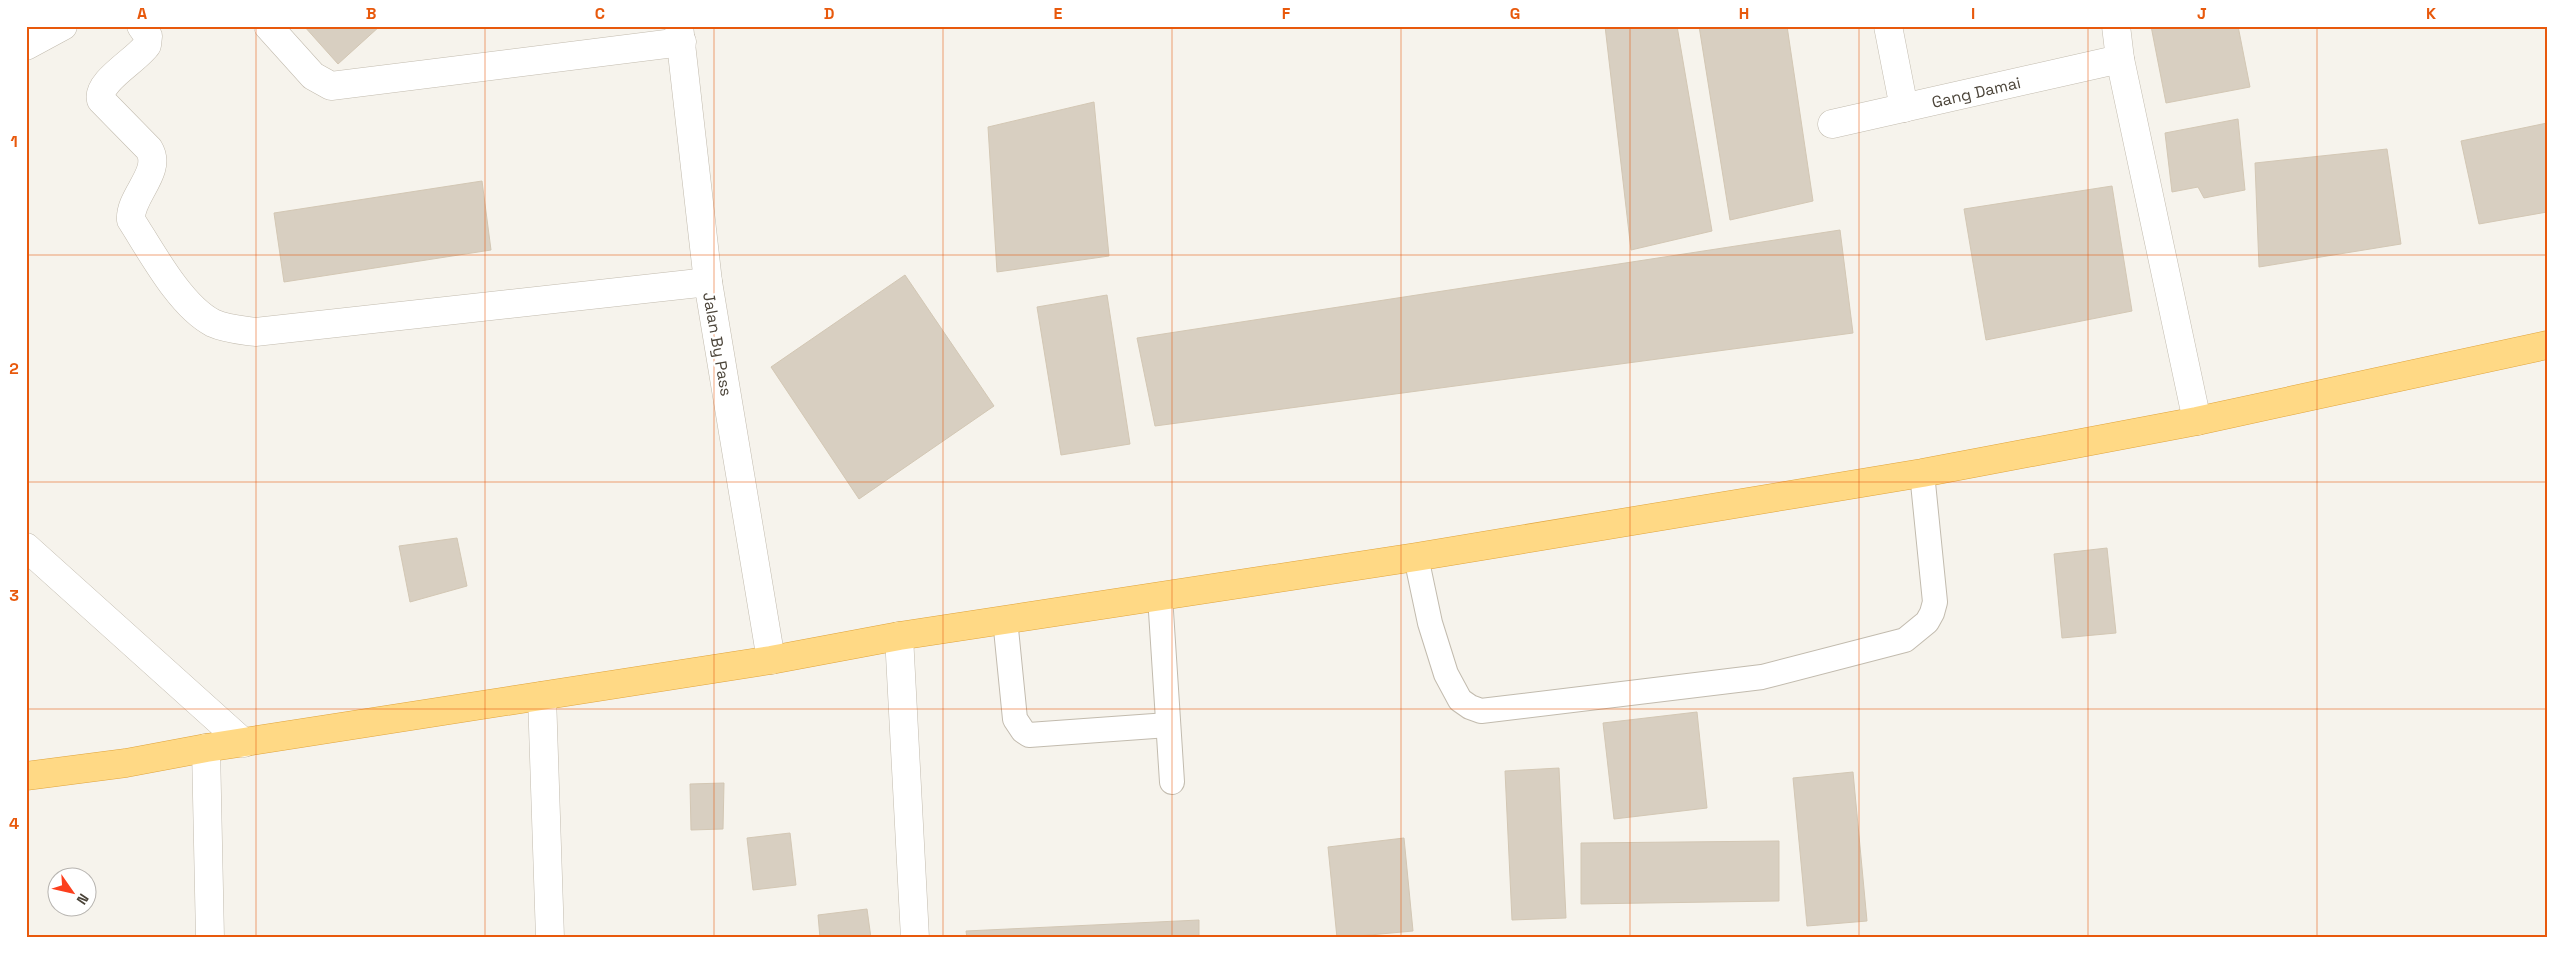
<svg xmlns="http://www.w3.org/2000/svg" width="2573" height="964" font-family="'Space Grotesk',sans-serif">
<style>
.building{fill:#d8cfc1;stroke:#d3c7b4}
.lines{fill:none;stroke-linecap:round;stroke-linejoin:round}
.service-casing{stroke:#c2bbae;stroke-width:26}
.minor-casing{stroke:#c2bbae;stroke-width:29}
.trunk-casing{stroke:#e0a43c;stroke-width:29}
.service{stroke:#fff;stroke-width:24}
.minor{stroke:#fff;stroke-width:28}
.trunk{stroke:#ffd985;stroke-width:28}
.grid{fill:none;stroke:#e8590c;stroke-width:1;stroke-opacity:0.55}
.labels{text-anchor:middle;stroke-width:4.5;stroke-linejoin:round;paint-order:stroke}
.street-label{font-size:16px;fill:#4b4439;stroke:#fff}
.neatline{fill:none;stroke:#e8590c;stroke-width:2}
.grid-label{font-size:16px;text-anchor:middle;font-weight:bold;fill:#e8590c}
</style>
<rect width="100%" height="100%" fill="#f6f3ec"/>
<g class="building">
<path d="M304,26H380L338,64Z"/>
<path d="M1605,26H1677L1712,231L1631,250Z"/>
<path d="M1699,26H1787L1813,201L1730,220Z"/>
<path d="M2151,26H2238L2250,87L2166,103Z"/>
<path d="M1094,102L1109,256L997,272L988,127Z"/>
<path d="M2238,119L2245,190L2204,198L2198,187L2172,192L2165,133Z"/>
<path d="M2547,123V212L2479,224L2461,141Z"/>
<path d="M2387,149L2401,244L2259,267L2255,163Z"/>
<path d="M482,181L491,250L284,282L274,213Z"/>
<path d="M2112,186L2132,311L1986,340L1964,209Z"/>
<path d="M1840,230L1853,333L1155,426L1137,338Z"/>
<path d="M905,275L994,406L859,499L771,367Z"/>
<path d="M1107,295L1130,444L1061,455L1037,307Z"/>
<path d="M457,538L467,586L410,602L399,546Z"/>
<path d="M2107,548L2116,633L2062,638L2054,554Z"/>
<path d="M1697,712L1707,808L1614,819L1603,723Z"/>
<path d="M1559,768L1566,918L1512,920L1505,771Z"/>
<path d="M1853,772L1867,921L1807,926L1793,778Z"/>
<path d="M724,783L723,829L691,830L690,784Z"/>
<path d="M790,833L796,885L753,890L747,838Z"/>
<path d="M1404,838L1413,931L1337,938L1328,847Z"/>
<path d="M1779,841V901L1581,904V843Z"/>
<path d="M867,909L871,938H820L818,915Z"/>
<path d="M1199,920V938H967L966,931Z"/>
</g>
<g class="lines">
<defs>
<g id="service">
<path d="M1416,557L1430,623L1446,674L1460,700L1470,707L1481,711L1762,677L1905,640L1927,622L1932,613L1935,602L1922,473"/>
<path d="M1160,596L1172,782"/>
<path d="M1005,619L1015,719L1023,731L1029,735L1168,725"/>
</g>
<g id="minor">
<path d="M141,26L148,36L147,45C137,60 96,82 101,100L149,149C163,172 129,196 131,220C151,251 180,306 213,323C226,329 241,330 255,332L708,282"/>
<path d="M268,26L313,76L331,86L682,42"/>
<path d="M679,26L708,282L771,660"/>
<path d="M1888,26L1904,108"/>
<path d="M2116,26L2120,59L2197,421"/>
<path d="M26,46L63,26"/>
<path d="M1832,124L2120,59"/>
<path d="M26,547L244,743"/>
<path d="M899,636L915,938"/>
<path d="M542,696L550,938"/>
<path d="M206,748L210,938"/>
</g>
<path id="trunk" d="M26,776L126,763L206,748L771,660L899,636L1416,557L1922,473L2197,421L2547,345"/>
</defs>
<use href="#service" class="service-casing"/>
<use href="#minor" class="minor-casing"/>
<use href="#trunk" class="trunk-casing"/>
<use href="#service" class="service"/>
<use href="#minor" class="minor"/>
<use href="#trunk" class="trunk"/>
</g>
<path class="grid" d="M256,26V938M485,26V938M714,26V938M943,26V938M1172,26V938M1401,26V938M1630,26V938M1859,26V938M2088,26V938M2317,26V938M26,255H2547M26,482H2547M26,709H2547"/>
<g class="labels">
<g class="street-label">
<text transform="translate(1976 92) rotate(-13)" y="6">Gang Damai</text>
<text transform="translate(718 344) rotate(80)" y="6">Jalan By Pass</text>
</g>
</g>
<rect width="2573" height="964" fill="none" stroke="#ffffff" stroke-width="55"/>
<g transform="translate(72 892) rotate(124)"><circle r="24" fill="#ffffff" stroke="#b7b4b0"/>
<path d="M0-4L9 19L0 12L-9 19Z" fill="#fc3f1d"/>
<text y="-8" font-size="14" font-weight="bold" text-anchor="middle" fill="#4b4439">N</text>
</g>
<rect x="28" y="28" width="2518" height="908" class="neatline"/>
<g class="grid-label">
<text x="142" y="19">A</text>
<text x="371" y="19">B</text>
<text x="600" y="19">C</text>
<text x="829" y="19">D</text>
<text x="1058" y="19">E</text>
<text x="1286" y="19">F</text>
<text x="1515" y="19">G</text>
<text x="1744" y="19">H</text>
<text x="1973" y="19">I</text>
<text x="2202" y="19">J</text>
<text x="2431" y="19">K</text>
<text x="14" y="147">1</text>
<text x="14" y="374">2</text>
<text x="14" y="601">3</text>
<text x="14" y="829">4</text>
</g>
</svg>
